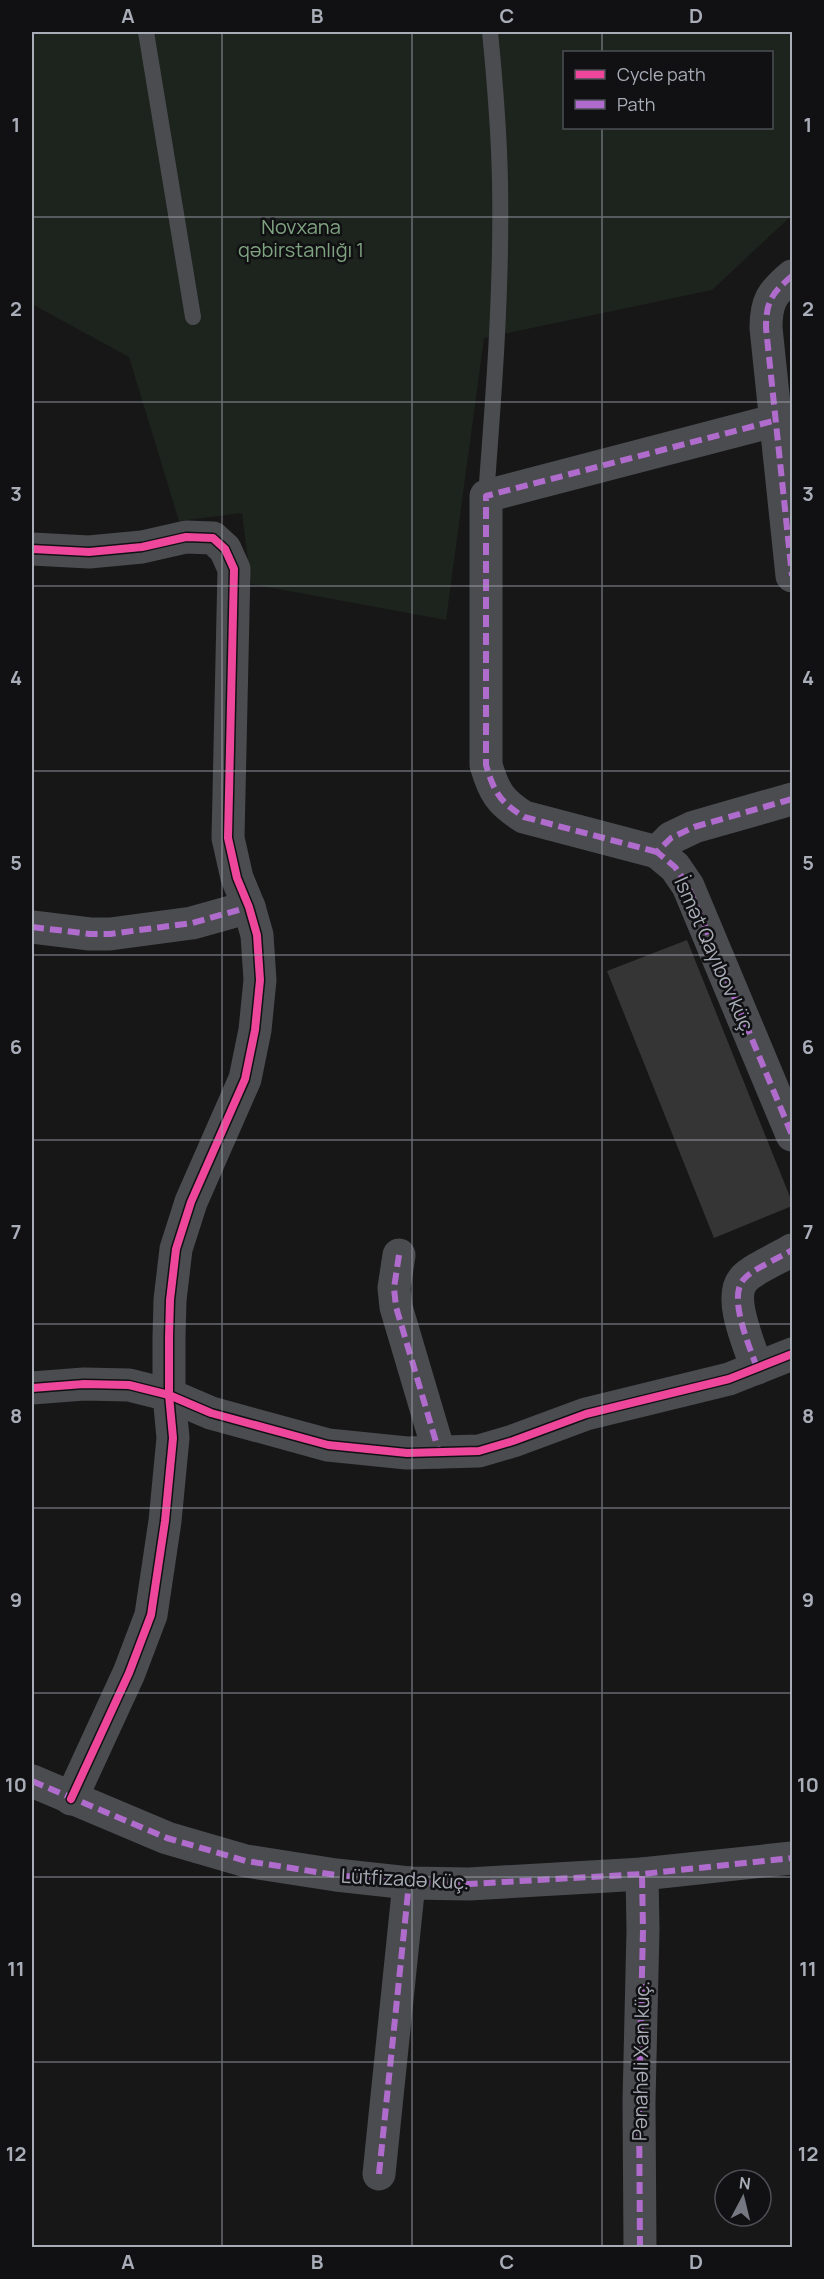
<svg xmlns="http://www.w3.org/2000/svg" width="824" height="2279" font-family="Manrope,sans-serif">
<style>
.green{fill:#1d241e;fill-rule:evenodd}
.building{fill:#353536}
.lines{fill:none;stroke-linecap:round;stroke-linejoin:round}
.lane{stroke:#4b4c50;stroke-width:16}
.street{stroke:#4b4c50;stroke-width:33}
.quiet{stroke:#b06ccc;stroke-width:6;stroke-dasharray:12 6;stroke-linecap:butt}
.cycleway-casing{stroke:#111113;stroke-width:11}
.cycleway{stroke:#ed469a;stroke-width:8}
.grid{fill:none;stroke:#a8adb8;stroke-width:1.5;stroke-opacity:0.55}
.labels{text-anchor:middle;stroke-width:5;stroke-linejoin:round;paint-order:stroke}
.park-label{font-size:20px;fill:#7fa381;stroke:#111113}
.street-label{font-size:20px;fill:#a8adb8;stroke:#111113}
.neatline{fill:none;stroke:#a8adb8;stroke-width:2}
.grid-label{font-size:20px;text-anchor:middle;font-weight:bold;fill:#a8adb8}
</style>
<rect width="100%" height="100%" fill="#171717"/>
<path class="green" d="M32,32H792L791,216L712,290L484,338L446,620L251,584L242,513L179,521L129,357L32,304ZM564,52H772V128H564Z"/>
<path class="building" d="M687,940L792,1202V1206L714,1238L607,971Z"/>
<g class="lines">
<g class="lane">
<path d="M146,32L193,317"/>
<path d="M486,496C494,392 502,287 500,182C499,131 495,82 490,32"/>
</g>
<g class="street">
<path d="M792,276C772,293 766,301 766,328L792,576"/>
<path d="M32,549L89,552L142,547L186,537L213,538L225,549L234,569L228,838L237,878L249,907L257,935L260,980L255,1030L245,1079L191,1202L176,1249L170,1300L169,1337V1395L173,1438L165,1521L151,1615L129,1673L71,1799"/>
<path d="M792,799L694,827L671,838L657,852L675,867L688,886L792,1135"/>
<path d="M657,852L524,817C500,802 494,792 486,765V496L777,420"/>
<path d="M32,927L90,934H110L192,923L249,907"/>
<path d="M399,1255L394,1288L396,1307L439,1452"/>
<path d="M757,1368C750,1347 727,1297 744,1279C751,1270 781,1257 792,1250"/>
<path d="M32,1388L84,1384L129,1385L169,1395L211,1413L328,1445L407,1453L479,1451L513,1441L586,1414L729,1379L792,1354"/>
<path d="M32,1781L167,1838L246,1861L336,1875L409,1883L469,1884L642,1874L792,1858"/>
<path d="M379,2174L409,1883"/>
<path d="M640,2248L639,2101L643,1930L642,1874"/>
</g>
<g class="quiet">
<path d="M792,276C772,293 766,301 766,328L792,576"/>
<path d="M792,799L694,827L671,838L657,852L675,867L688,886L792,1135"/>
<path d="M657,852L524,817C500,802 494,792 486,765V496L777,420"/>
<path d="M32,927L90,934H110L192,923L249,907"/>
<path d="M399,1255L394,1288L396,1307L439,1452"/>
<path d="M757,1368C750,1347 727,1297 744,1279C751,1270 781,1257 792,1250"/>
<path d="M32,1781L167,1838L246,1861L336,1875L409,1883L469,1884L642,1874L792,1858"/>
<path d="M379,2174L409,1883"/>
<path d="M640,2248L639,2101L643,1930L642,1874"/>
</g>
<defs>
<g id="cycleway">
<path d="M32,549L89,552L142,547L186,537L213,538L225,549L234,569L228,838L237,878L249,907L257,935L260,980L255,1030L245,1079L191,1202L176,1249L170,1300L169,1337V1395L173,1438L165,1521L151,1615L129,1673L71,1799"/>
<path d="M32,1388L84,1384L129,1385L169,1395L211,1413L328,1445L407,1453L479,1451L513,1441L586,1414L729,1379L792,1354"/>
</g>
</defs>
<use href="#cycleway" class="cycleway-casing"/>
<use href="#cycleway" class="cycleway"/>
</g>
<path class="grid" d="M222,32V2248M412,32V2248M602,32V52M602,128V2248M32,217H792M32,402H792M32,586H792M32,771H792M32,955H792M32,1140H792M32,1324H792M32,1508H792M32,1693H792M32,1877H792M32,2062H792"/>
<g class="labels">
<g class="park-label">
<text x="301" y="234">Novxana<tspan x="301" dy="23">qəbirstanlığı 1</tspan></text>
</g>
<g class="street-label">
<text transform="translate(715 956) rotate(66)" y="7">İsmət Qayıbov küç.</text>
<text transform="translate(405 1879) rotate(3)" y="7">Lütfizadə küç.</text>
<text transform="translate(641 2061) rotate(-89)" y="7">Pənahəli Xan küç.</text>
</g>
</g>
<rect width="824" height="2279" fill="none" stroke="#111113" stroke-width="66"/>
<rect x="563" y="51" width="210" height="78" fill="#111113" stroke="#4d4f55" stroke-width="1.5"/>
<rect x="575" y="70" width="30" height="9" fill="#ed469a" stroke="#4d4f55" stroke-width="1.5"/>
<text x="617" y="81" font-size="18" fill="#a8adb8">Cycle path</text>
<rect x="575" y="100" width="30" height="9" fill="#b06ccc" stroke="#4d4f55" stroke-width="1.5"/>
<text x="617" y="111" font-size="18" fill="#a8adb8">Path</text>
<g transform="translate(743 2198) rotate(7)"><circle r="28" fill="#111113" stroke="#4d4f55" stroke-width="1.5"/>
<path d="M0-4.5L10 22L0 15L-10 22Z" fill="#757880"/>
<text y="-9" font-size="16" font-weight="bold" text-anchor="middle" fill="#a8adb8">N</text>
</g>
<rect x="33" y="33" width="758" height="2213" class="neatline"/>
<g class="grid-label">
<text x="128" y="23">A</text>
<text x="317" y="23">B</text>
<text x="507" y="23">C</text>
<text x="696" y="23">D</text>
<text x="16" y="132">1</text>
<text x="808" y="132">1</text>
<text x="16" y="316">2</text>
<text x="808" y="316">2</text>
<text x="16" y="501">3</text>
<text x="808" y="501">3</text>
<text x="16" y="685">4</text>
<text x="808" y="685">4</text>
<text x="16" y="870">5</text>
<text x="808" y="870">5</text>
<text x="16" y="1054">6</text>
<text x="808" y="1054">6</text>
<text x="16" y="1239">7</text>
<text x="808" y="1239">7</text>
<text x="16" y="1423">8</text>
<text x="808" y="1423">8</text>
<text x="16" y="1607">9</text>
<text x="808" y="1607">9</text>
<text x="16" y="1792">10</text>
<text x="808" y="1792">10</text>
<text x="16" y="1976">11</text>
<text x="808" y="1976">11</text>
<text x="16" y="2161">12</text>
<text x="808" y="2161">12</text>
<text x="128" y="2269">A</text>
<text x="317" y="2269">B</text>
<text x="507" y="2269">C</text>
<text x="696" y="2269">D</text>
</g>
</svg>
